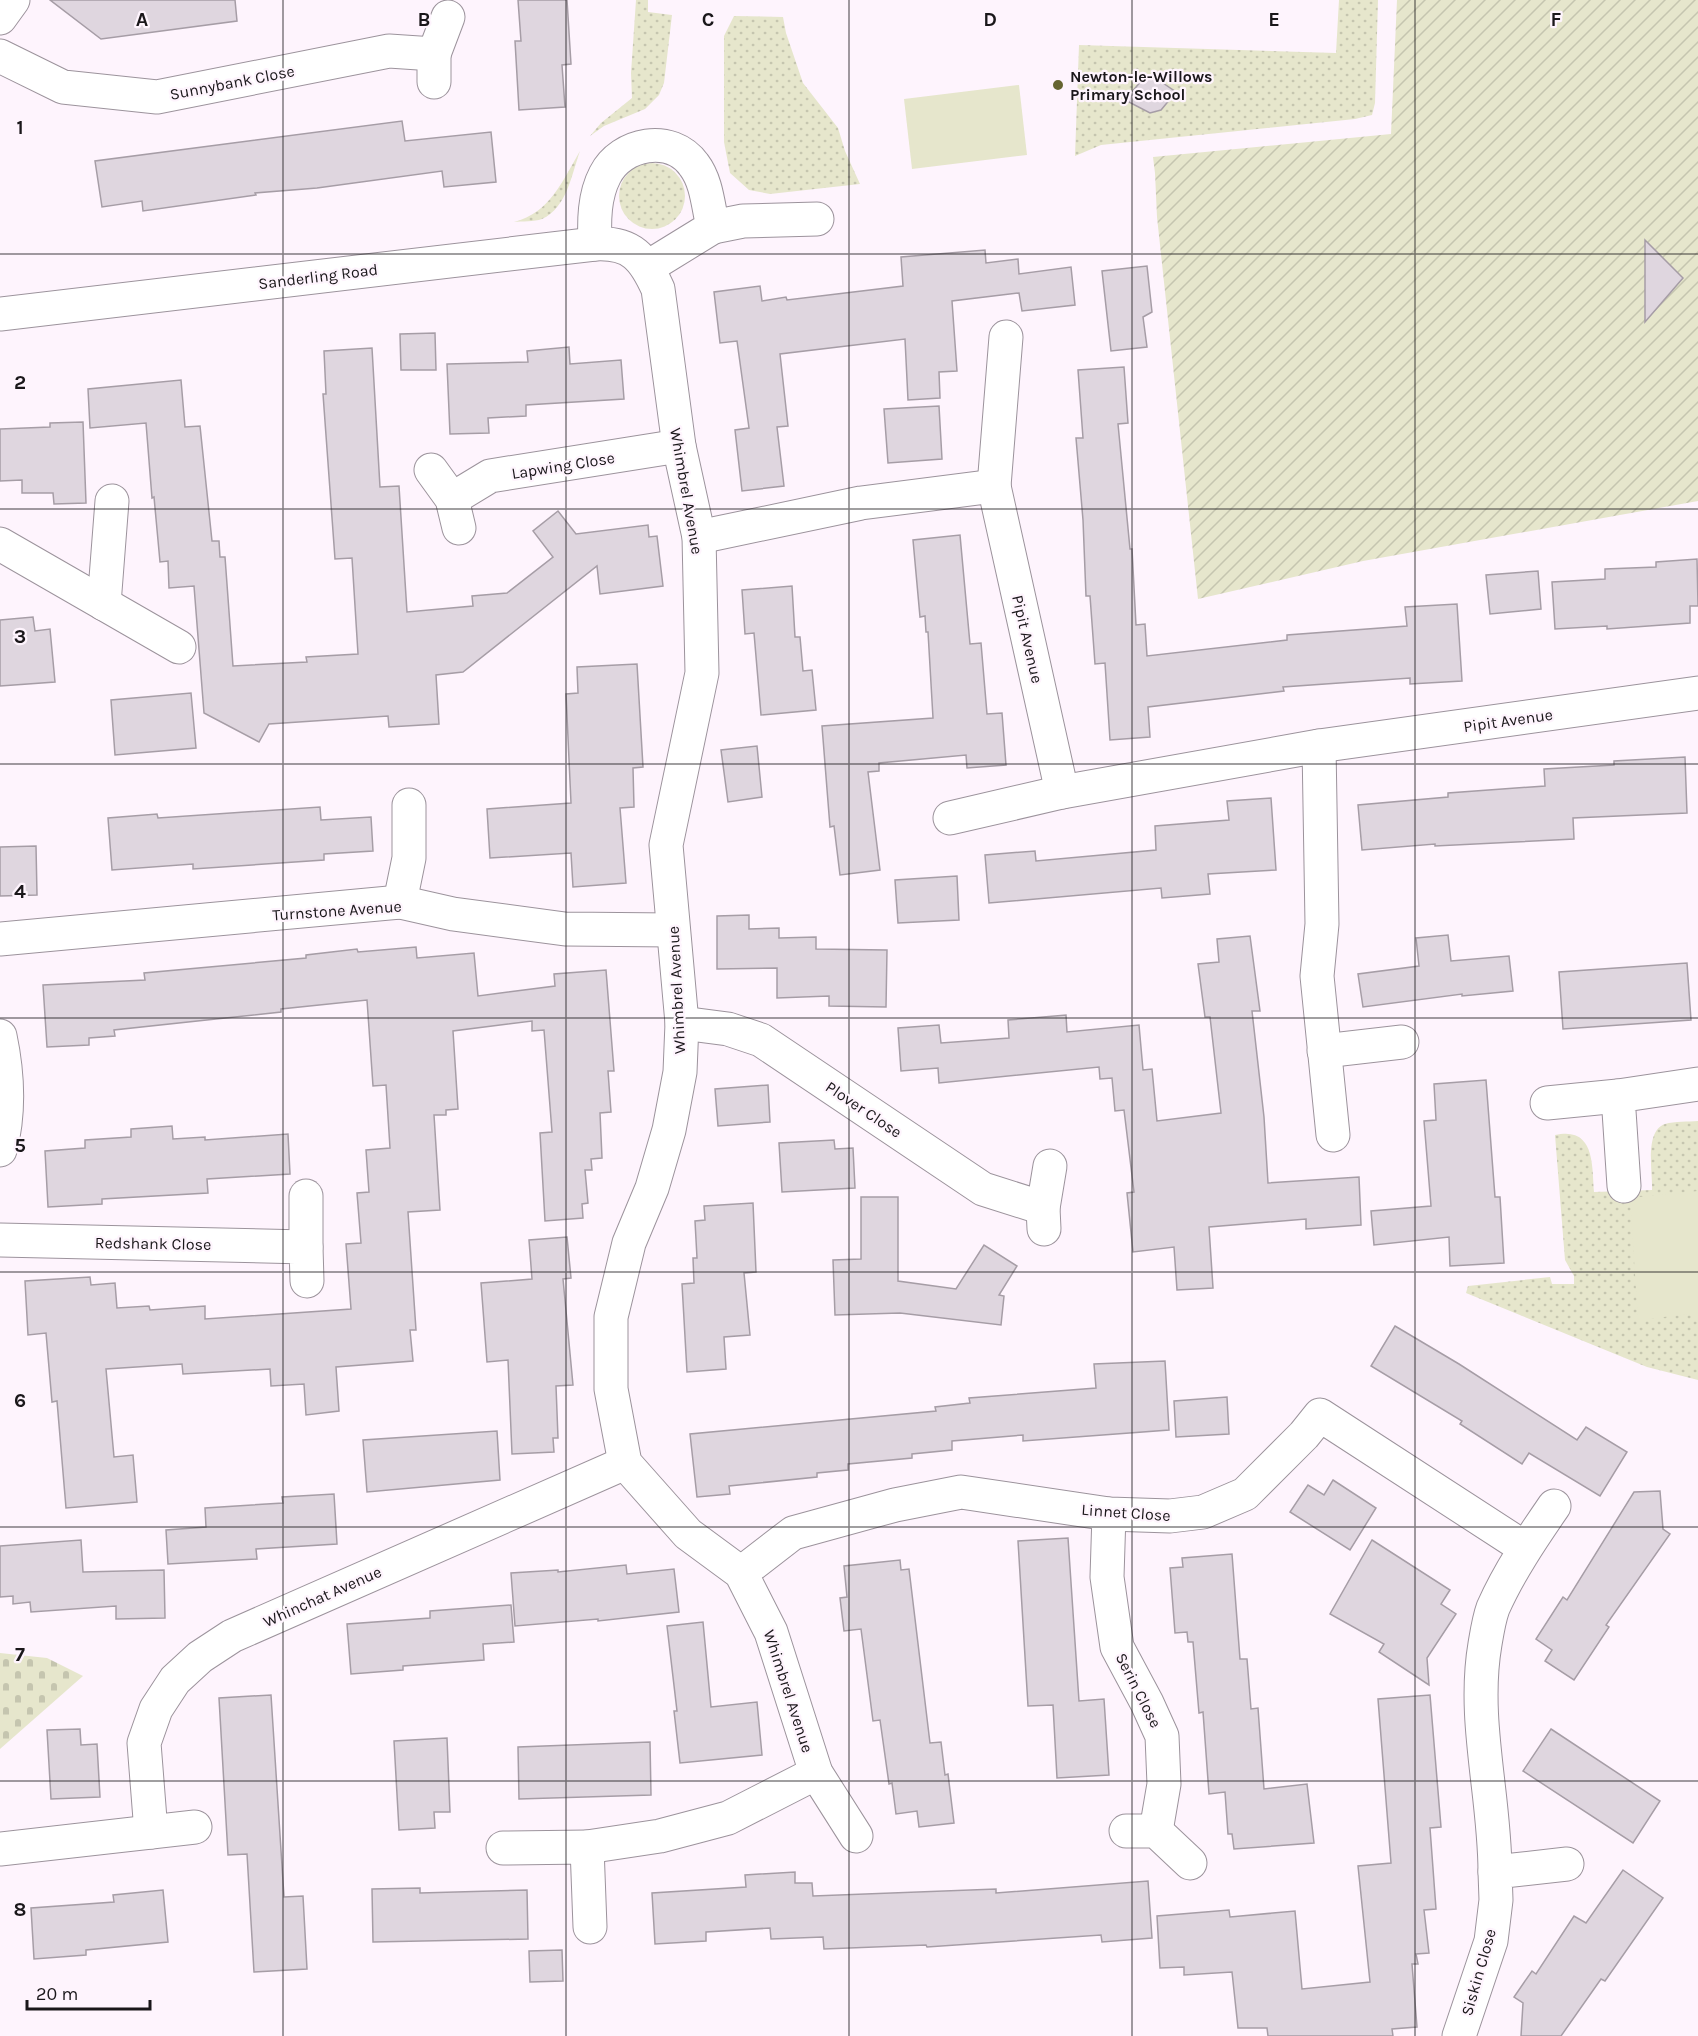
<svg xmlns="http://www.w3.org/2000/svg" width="1698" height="2036" font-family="Karla,sans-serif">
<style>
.grass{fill:url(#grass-dots)}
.cemetery{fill:url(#cemetery-stones)}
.park{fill:#e6e6cc}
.garden{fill:url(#garden-furrows)}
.building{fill:#dfd6df;stroke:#a69da6;stroke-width:1.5}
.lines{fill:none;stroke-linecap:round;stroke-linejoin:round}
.street-casing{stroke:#9c939c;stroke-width:35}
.street{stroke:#fff;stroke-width:33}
.grid{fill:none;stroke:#1a171a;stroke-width:1.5;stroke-opacity:0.55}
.poi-dot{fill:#656430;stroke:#fef4fd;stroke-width:2}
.labels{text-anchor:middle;stroke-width:4.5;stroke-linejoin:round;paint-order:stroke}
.poi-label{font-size:16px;font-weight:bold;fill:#1a171a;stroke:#fef4fd;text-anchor:start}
.street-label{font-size:16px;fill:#1a171a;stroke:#fef4fd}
.grid-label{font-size:20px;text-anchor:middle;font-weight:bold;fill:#1a171a;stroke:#fef4fd;stroke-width:4.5;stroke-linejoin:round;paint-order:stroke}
</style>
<defs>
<pattern id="grass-dots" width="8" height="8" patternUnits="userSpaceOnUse" patternTransform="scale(1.5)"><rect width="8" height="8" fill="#e6e6cc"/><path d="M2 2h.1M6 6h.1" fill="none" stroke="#c5c5af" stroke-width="1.8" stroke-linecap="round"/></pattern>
<pattern id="cemetery-stones" width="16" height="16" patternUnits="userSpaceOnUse" patternTransform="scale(1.5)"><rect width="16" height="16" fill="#e6e6cc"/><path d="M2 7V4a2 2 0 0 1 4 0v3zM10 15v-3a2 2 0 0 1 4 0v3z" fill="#c5c5af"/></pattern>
<pattern id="garden-furrows" width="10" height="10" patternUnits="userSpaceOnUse" patternTransform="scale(1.5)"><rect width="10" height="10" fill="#e6e6cc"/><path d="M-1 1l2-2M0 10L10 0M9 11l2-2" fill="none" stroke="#c5c5af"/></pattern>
</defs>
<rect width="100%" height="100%" fill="#fef4fd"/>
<g class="grass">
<path d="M636,0H648V12L672,15L664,83L659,95L645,109L604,126L590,136L601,123L632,98L631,73Z"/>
<path d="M1339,0H1378L1375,103L1372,115L1355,119L1101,145L1075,156L1079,45L1336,53Z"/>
<path d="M734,16L783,17L786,33L803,83L838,128L845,151L860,184L770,194L749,190L730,173L724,142V36Z"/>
<path d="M580,151C572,173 567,208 542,219C534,222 522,221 514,222C550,213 563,180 580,151Z"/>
<circle cx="652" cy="196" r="33"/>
<path d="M1698,1121V1380L1647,1367L1466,1293L1468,1286L1550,1277L1552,1284H1574V1276L1565,1260L1555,1135C1595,1126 1592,1165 1594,1192L1652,1190C1653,1173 1644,1131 1665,1124C1675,1121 1688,1122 1698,1121Z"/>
</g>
<path class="cemetery" d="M0,1653L47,1658L83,1676L0,1749Z"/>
<g class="park">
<path d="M1019,85L1027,155L912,169L904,99Z"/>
<path d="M1698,1191V1313L1638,1320L1630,1198Z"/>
</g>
<path class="garden" d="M1397,0H1698V501L1363,561L1198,599L1157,217L1155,173L1153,157L1391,134Z"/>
<g class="building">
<path d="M50,0H235L237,21L101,39Z"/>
<path d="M518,0H567L571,64L562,65L565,107L519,110L515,41H521Z"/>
<path d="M1154,77L1176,92L1161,110L1150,113L1125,100L1142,80Z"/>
<path d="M402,121L405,141L491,132L496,182L444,187L442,171L317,188L255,193L256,195L143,211L142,201L102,207L95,161Z"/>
<path d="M1645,240L1683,278L1645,322Z"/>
<path d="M985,250L986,263L1018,259L1019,274L1071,267L1075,305L1022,311L1019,293L952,301L957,371L939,372L940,398L908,400L905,339L780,354L788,426L777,427L784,486L742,491L735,430L749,428L737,341L720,343L714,292L760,286L762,301L786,297L787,300L903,286L901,257Z"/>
<path d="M1147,266L1152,312L1143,317L1147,347L1111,351L1102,271Z"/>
<path d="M435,333L436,370H401L400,334Z"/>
<path d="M569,347L570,364L621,360L624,399L526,405V416L488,418L489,433L450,434L447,364L528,362L527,351Z"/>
<path d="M372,348L380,487L399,486L407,612L473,606L472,596L507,593L553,557L533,531L558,511L576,534L648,525L649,537L657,536L663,586L600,594L597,566L463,672L436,675L439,724L389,727L388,716L269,724L259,742L204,713L194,586L169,588L168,561L160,562L154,497L152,498L146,423L90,428L88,389L181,380L185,427L200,426L212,541H219L220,557H225L233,666L307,662L306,657L358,654L352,558L335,559L323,394H326L324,351Z"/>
<path d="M1124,367L1128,423L1118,424L1130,549H1132L1136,625L1145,624L1147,656L1287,640V635L1407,626L1405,607L1457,604L1462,681L1410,684V678L1283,687L1284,691L1148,707L1150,737L1110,740L1105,663L1095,664L1090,596H1086L1083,520L1076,438H1083L1078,370Z"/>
<path d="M939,406L942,459L888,463L884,409Z"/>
<path d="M83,422L86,503L54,504L53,493H22V480L0,481V429L50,427V423Z"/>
<path d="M960,535L970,644L981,643L987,714L1002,713L1006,765L967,768L966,755L879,763V771L868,772L880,870L840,875L834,826L830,827L822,726L933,718L928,632H926L925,616L920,617L913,540Z"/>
<path d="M1697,559L1698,606H1690V623L1607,629V626L1555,629L1552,582L1605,579V569L1656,567V562Z"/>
<path d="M1538,571L1541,609L1490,614L1486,575Z"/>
<path d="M792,586L795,637H800L803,671L812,670L816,710L761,715L754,633L745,634L742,590Z"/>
<path d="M33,617L35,631L50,629L55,682L0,686V620Z"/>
<path d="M637,664L643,767L633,768L634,807L620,808L626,883L573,887L571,853L490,858L487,809L571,803L566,694L578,693L577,667Z"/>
<path d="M191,693L196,748L115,755L111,700Z"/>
<path d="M757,746L762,797L728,802L721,750Z"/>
<path d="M1685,757L1687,813L1573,818L1574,839L1435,846V844L1362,850L1358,805L1448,797V793L1545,786L1544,769L1614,765V761Z"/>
<path d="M1271,798L1276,870L1208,874L1210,894L1162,898L1161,888L989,903L985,855L1035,851L1036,861L1156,850L1155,826L1229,820L1227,801Z"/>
<path d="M320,807L321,820L371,817L373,851L324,854V860L193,869V864L112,870L108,818L157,814L158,818Z"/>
<path d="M36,846L37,895L0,896V847Z"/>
<path d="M957,876L959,920L898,923L895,880Z"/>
<path d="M749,915V929L779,928V938L816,937V949L887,950L886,1007L829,1006V996L777,998V968L717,969V916Z"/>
<path d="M1448,935L1451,961L1509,956L1513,991L1462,996V994L1363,1007L1358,974L1419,966L1416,938Z"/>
<path d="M1250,936L1260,1011H1252L1264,1117L1268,1183L1359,1177L1361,1225L1306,1229V1219L1209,1227L1213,1288L1177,1290L1174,1247L1133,1252L1127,1193L1134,1192L1124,1110L1115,1111L1112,1078L1100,1079L1099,1067L939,1083L938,1068L901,1071L898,1028L939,1025L941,1043L1009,1038L1008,1020L1066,1015L1067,1032L1139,1025L1143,1070L1152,1069L1157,1121L1221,1113L1210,1017H1205L1198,964L1219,962L1217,939Z"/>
<path d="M416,947L417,958L474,953L478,996L555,986L554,974L606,970L614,1071H608L611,1112L600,1113L602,1158L591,1159L592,1170H585L588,1203L582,1204L583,1218L545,1221L540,1133L552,1132L544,1030L532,1031V1021L453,1031L458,1109L446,1110V1115H434L440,1210L408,1212L416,1330H410L413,1361L336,1367L339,1411L306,1415L304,1384L271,1386L270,1369L183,1374L182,1364L106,1369L114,1457L133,1455L137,1502L66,1508L57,1401L52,1402L46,1333L28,1335L25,1281L90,1277L91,1285L115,1283L117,1308L149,1306L150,1310L205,1306V1319L351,1309L346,1244L361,1243L357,1193L369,1192L366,1150L390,1148L386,1085L373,1086L367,1000L281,1009V1012L114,1030L115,1036L89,1038V1045L47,1047L43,985L145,980L144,973L306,958V955L357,949L358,952Z"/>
<path d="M1687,963L1691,1020L1563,1029L1559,972Z"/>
<path d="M1486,1080L1495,1197H1500L1504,1263L1450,1266L1449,1237L1374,1245L1371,1211L1431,1206L1424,1121L1436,1120L1434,1084Z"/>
<path d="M768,1085L770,1122L718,1126L715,1089Z"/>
<path d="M172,1126L173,1139L205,1137V1140L288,1134L290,1174L207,1179L208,1193L102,1199V1204L48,1207L45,1151L85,1148V1140L131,1137V1129Z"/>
<path d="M834,1140L835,1149L853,1148L855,1188L782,1192L779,1143Z"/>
<path d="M861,1197H898V1281L956,1289L984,1245L1017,1266L999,1295L1004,1296L1001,1325L900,1313L835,1315L833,1260L861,1259Z"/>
<path d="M753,1203L756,1272L744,1273L750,1335L724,1337L726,1369L687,1372L682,1284L694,1283L693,1258H697L695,1221L705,1220L704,1206Z"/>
<path d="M567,1237L571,1278L563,1279L573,1385L556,1386L558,1438H553L554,1452L512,1454L508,1360L487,1362L481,1283L532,1279L529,1240Z"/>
<path d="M1395,1326L1459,1364L1577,1440L1586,1427L1627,1452L1600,1496L1529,1453L1522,1464L1460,1424L1462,1421L1371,1366Z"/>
<path d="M1165,1361L1169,1430L1023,1441V1435L952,1441V1450L912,1454V1458L848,1464V1470L817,1473V1477L729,1486L730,1494L697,1497L690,1434L936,1411L935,1407L970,1403L969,1398L1096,1388L1094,1364Z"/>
<path d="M1227,1397L1229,1434L1176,1437L1174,1401Z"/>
<path d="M497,1431L500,1480L367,1492L363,1440Z"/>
<path d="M1333,1480L1376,1508L1350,1550L1290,1512L1308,1485L1324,1495Z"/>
<path d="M1660,1491L1663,1529L1670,1534L1606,1625L1609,1627L1574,1680L1545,1661L1552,1650L1536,1639L1563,1597L1567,1600L1634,1492Z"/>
<path d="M334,1494L337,1544L256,1549L257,1559L168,1564L166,1530L206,1527L205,1508L283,1503L282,1497Z"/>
<path d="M1068,1538L1079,1701L1104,1699L1109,1775L1057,1778L1053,1705L1028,1706L1018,1541Z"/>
<path d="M81,1540L83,1572L164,1570L165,1618L116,1619V1606L31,1612L30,1602L13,1604V1596L0,1597V1546Z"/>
<path d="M1372,1540L1450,1590L1441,1604L1456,1614L1427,1658L1429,1685L1379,1652L1384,1644L1330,1614Z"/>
<path d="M1232,1554L1240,1659H1247L1251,1709L1258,1708L1264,1789L1307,1784L1314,1843L1234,1849L1232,1834H1228L1225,1792L1209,1794L1203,1712L1199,1713L1193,1642H1188L1187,1632L1175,1633L1170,1568L1183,1567L1182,1558Z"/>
<path d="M900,1560L901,1570L909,1569L930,1743L941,1742L945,1775L948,1774L954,1823L919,1827L917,1811L896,1814L892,1783L889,1784L880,1720L873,1721L861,1629L844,1631L840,1598L847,1597L844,1566Z"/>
<path d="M626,1565L627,1574L674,1569L679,1612L598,1621V1619L515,1626L511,1573L558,1570V1572Z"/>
<path d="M511,1605L514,1642L483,1644L484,1660L403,1666V1670L351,1674L347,1624L430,1618V1611Z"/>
<path d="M703,1622L711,1707L757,1702L762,1755L680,1763L674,1711H677L667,1626Z"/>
<path d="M271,1695L284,1897L303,1896L307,1969L254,1972L247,1854L228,1855L219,1698Z"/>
<path d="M1430,1695L1441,1827L1430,1828L1436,1909L1424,1910L1429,1953L1416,1954L1418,1964H1412L1417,2027L1392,2029L1393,2036H1268L1267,2028H1238L1232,1972L1184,1975V1967L1160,1968L1157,1916L1229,1910L1230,1917L1295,1911L1302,1989L1370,1982L1358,1866L1391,1863L1378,1699Z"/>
<path d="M80,1729L81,1745L97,1744L100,1797L51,1799L47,1730Z"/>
<path d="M1551,1729L1660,1801L1633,1843L1523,1771Z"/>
<path d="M447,1738L450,1812H434L435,1828L399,1830L394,1741Z"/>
<path d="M650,1742L651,1795L519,1799L518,1747Z"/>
<path d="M1623,1870L1663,1898L1605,1981L1601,1979L1561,2036H1521L1523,2003L1514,1997L1532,1971L1536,1974L1574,1916L1586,1923Z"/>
<path d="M795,1872V1883H812L813,1896L996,1889V1893L1148,1881L1152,1938L1102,1942L1101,1935L927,1947L926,1945L824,1949L823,1937L771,1939L770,1928L706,1932V1941L655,1944L652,1893L746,1887L745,1875Z"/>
<path d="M420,1888V1893L527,1890L528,1939L373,1942L372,1889Z"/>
<path d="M163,1890L168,1942L86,1950V1955L34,1959L31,1908L114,1902L113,1895Z"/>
<path d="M562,1950L563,1981L530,1982L529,1951Z"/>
</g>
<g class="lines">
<defs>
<g id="street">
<path d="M0,18L13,0"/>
<path d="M434,54L448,17"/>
<path d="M0,56L63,87L157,97L389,51L434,54V82"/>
<path d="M713,227L743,221L817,219"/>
<path d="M595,244C594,221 594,196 605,175C621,143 671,133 694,165C707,182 708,206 713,227L648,267"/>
<path d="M0,314L595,244C632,242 644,258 658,289L679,446L699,537L702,673L666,845L682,1023L680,1072L669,1130L652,1188L629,1243L611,1317V1389L625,1463L688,1534L741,1573L771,1632L816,1773L856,1836"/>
<path d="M431,470L452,499L459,528"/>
<path d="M994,486L1006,337"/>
<path d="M452,499L490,476L679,446"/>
<path d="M699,537L861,503L994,486L1062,792L1319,746L1322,924L1317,976L1333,1135"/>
<path d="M0,544L179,647"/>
<path d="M104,604L112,501"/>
<path d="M1319,746L1698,693"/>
<path d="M950,818L1062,792"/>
<path d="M400,902L409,858V805"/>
<path d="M0,939L400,902L453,914L565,929L673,930"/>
<path d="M682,1023L728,1029L761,1040L983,1189L1043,1208"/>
<path d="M0,1036C8,1074 10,1112 0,1150"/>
<path d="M1324,1051L1402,1042"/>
<path d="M1547,1103L1618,1096"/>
<path d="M1624,1186L1618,1096L1698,1084"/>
<path d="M1044,1229L1043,1208L1050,1166"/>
<path d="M0,1240L306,1247L307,1281"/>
<path d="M306,1247V1196"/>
<path d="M1109,1514L1107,1577L1117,1647L1147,1703L1162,1736L1164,1784L1156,1831"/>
<path d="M741,1573L793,1533L895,1505L961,1492L1109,1514L1170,1516L1203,1512L1245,1494L1304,1435L1320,1415L1525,1548"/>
<path d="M195,1827L151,1832L144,1743L156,1709L175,1680L200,1657L232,1636L625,1463"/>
<path d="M1126,1831H1156L1190,1863"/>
<path d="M587,1847L660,1836L728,1818L816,1773"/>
<path d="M503,1848L587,1847L590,1927"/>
<path d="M0,1849L151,1832"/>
<path d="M1495,1872C1495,1796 1472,1720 1485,1644C1487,1632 1489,1619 1493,1608C1509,1572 1532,1538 1554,1506"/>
<path d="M1459,2036L1491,1941L1496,1900L1495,1872L1567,1864"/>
</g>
</defs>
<use href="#street" class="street-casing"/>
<use href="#street" class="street"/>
</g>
<path class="grid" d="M283,0V2036M566,0V2036M849,0V2036M1132,0V2036M1415,0V2036M0,254H1698M0,509H1698M0,764H1698M0,1018H1698M0,1272H1698M0,1527H1698M0,1781H1698"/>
<circle class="poi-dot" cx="1058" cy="85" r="6"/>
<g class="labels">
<g class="poi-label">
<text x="1070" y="82">Newton-le-Willows<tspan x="1070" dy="18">Primary School</tspan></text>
</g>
<g class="street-label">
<text transform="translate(232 82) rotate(-11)" y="6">Sunnybank Close</text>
<text transform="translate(318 276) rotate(-7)" y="6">Sanderling Road</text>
<text transform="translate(563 465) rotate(-9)" y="6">Lapwing Close</text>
<text transform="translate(687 491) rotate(80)" y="6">Whimbrel Avenue</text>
<text transform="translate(1028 639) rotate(77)" y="6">Pipit Avenue</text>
<text transform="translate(1508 720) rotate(-8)" y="6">Pipit Avenue</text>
<text transform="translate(337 910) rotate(-4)" y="6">Turnstone Avenue</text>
<text transform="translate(676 990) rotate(-93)" y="6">Whimbrel Avenue</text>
<text transform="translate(864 1109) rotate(34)" y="6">Plover Close</text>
<text transform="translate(153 1243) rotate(1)" y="6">Redshank Close</text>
<text transform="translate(1126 1512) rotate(4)" y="6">Linnet Close</text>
<text transform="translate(322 1596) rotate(-24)" y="6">Whinchat Avenue</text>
<text transform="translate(1139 1690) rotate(63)" y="6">Serin Close</text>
<text transform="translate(789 1691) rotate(72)" y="6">Whimbrel Avenue</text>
<text transform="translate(1478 1972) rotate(-74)" y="6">Siskin Close</text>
</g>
</g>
<g class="grid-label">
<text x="142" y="26">A</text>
<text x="424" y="26">B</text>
<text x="708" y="26">C</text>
<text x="990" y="26">D</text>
<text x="1274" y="26">E</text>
<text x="1556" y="26">F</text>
<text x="20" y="134">1</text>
<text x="20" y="389">2</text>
<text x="20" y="643">3</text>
<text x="20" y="898">4</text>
<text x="20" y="1152">5</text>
<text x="20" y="1407">6</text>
<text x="20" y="1661">7</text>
<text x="20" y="1916">8</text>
</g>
<path d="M27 2000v9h123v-9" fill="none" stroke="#1a171a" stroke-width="3"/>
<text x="36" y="2000" font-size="18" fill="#1a171a" stroke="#fef4fd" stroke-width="4.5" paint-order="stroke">20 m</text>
</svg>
